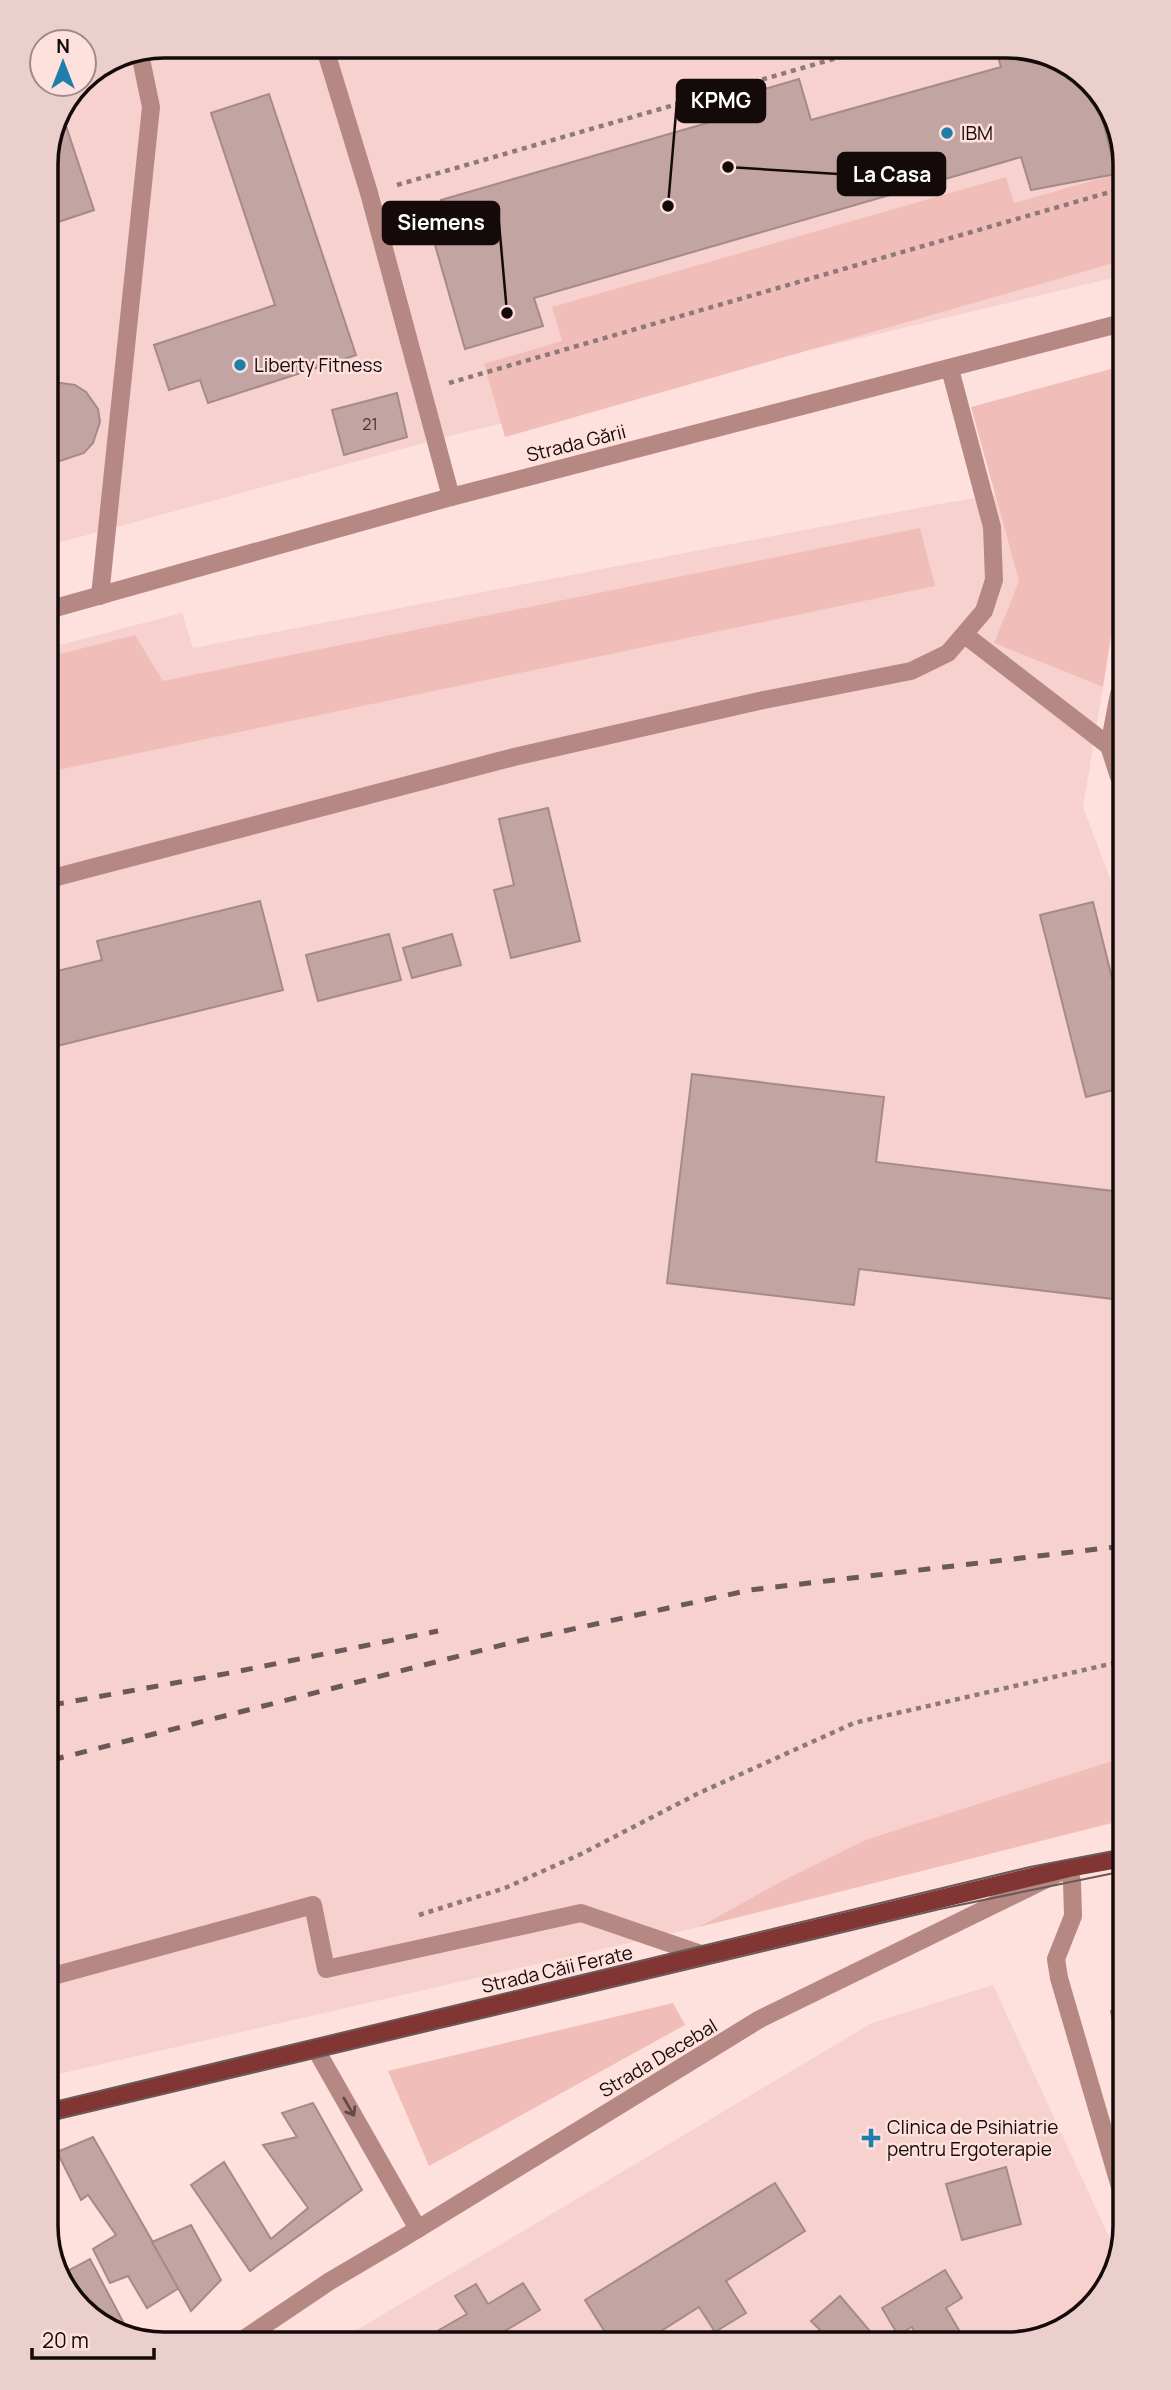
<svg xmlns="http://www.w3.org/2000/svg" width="1171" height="2390" font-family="Manrope,sans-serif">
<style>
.built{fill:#f7d1cd}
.green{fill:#f1bdb8}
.building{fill:#c2a5a3;stroke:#a68a88;stroke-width:2}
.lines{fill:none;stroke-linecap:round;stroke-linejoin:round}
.path{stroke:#8d7977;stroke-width:4.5;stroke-dasharray:5 5;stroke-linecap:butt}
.minor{stroke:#b58884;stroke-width:18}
.major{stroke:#813633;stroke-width:18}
.tram{stroke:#6b5958;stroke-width:2}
.rail{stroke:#6b5958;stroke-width:5;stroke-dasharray:12 12;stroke-linecap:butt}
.oneway{stroke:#644947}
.poi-dot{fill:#1f7fab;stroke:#fee0dd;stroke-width:2.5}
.labels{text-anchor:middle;stroke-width:5;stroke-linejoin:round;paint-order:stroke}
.number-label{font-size:16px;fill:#403130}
.poi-label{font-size:19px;fill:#140a0a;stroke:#fee0dd;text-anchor:start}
.street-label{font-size:19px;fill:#140a0a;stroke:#fee0dd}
.rim{fill:none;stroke:#140a0a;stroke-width:3.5}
.leader{fill:none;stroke:#140a0a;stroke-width:2.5}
.callout-dot{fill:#140a0a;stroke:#fee0dd;stroke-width:2.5}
.callout{fill:#140a0a;stroke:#140a0a;stroke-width:2.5}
.callout-label{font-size:21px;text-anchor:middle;font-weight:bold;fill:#fff}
</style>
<rect width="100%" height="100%" fill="#fee0dd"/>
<g class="built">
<path d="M1016,46L1079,70L1117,119V277L457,434L47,546L46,156L78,84H84V77L119,54Z"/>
<path d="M995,495L1019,581L994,643L1103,687L1083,807L1120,905L1124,1757L865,1840L780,1882L699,1927L54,2075L48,648L182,613L193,648L939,504Z"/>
<path d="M993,1985L1117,2254L1105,2292L1052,2336L335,2343L872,2023Z"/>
</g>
<g class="green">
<path d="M1116,174L1117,262L505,437L484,364L562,341L552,307L1006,177L1014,203Z"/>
<path d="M1118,367L1119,586L1103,687L994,643L1019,581L971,407Z"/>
<path d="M920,528L935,586L48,772V657L135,635L163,681Z"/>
<path d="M1124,1757V1820L699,1927L780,1882L865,1840Z"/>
<path d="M673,2003L685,2025L429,2166L388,2071Z"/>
</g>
<g class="building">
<path d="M995,46H1016L1079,70L1095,90L1116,174L1031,190L1021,157L534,298L543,326L465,349L433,238L450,233L441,200L752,110L747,94L799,79L811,120L1001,67Z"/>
<path d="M269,94L356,355L208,403L200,380L169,390L154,345L275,305L211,113Z"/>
<path d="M63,117L94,210L46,226V156Z"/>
<path d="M61,383L75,385L86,392L98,409L100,422L93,443L84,453L60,461L47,458V386Z"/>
<path d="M397,393L407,437L344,455L332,410Z"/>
<path d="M548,808L580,941L511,958L494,890L514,885L499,819Z"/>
<path d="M260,901L283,990L49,1048V973L102,960L97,941Z"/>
<path d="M1093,902L1120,1010L1121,1088L1086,1097L1040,915Z"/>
<path d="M389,934L401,980L318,1001L306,955Z"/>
<path d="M452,934L461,965L412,978L403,948Z"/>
<path d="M692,1074L884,1097L876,1162L1121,1192L1122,1300L859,1269L854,1305L667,1283Z"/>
<path d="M1125,2008V2088L1111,2011Z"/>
<path d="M313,2103L362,2190L250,2271L191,2185L224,2162L271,2239L308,2208L263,2145L297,2137L282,2113Z"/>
<path d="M93,2137L179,2288L147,2308L128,2276L110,2283L93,2249L116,2235L88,2195L81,2200L57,2152Z"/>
<path d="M1006,2167L1021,2224L962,2240L946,2184Z"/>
<path d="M775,2183L805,2231L726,2281L746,2313L715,2332L699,2307L647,2340H610L585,2300Z"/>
<path d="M191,2225L221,2280L191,2311L152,2242Z"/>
<path d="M90,2259L130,2335L98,2324L58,2276Z"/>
<path d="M945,2270L962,2298L946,2308L963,2337H918L912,2327L898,2335L882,2308Z"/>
<path d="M523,2283L540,2310L488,2341H446L439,2330L467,2314L455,2296L476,2284L488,2304Z"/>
<path d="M840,2296L875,2337L811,2338L820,2330L811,2321Z"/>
</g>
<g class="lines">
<g class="path">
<path d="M397,185L875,47"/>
<path d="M449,383L1117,190"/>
<path d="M419,1915L505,1888L581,1854L699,1793L854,1723L1123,1661"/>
</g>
<g class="minor">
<path d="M326,52L369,193L451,497"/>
<path d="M100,596L151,107L140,54"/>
<path d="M48,610L451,497L1118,324"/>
<path d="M965,635L1109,746"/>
<path d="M1119,694L1109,746L1119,777"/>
<path d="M49,879L514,757L759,701L911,671L948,653L984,611L994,580L992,527L950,369"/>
<path d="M53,1976L313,1905L326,1969L581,1913L704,1955"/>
<path d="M315,2048L418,2229"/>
<path d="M238,2343L330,2281L403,2238L760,2019L1069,1868L1072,1882L1073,1916L1056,1959L1059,1978L1125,2204"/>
</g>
<path class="major" d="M54,2111L1069,1868L1124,1858"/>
<g class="tram">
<path d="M54,2102L1030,1867L1124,1849"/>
<path d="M54,2120L940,1909L1124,1871"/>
</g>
<g class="rail">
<path d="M52,1705L230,1673L438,1631"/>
<path d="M52,1760L514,1642L750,1590L1123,1546"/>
</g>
</g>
<defs><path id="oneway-shaft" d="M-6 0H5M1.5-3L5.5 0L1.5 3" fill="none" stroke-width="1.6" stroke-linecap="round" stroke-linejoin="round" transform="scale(1.75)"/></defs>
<use class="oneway" href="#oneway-shaft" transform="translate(349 2107) rotate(60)"/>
<g class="poi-dot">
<circle cx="947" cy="133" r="7"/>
<circle cx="240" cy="365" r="7"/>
<path d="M867.5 2127.5h7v7h7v7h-7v7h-7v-7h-7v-7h7z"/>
</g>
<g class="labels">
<g class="number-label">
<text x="370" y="430">21</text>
</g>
<g class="poi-label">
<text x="961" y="140">IBM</text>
<text x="254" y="372">Liberty Fitness</text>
<text x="887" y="2134">Clinica de Psihiatrie<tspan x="887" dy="22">pentru Ergoterapie</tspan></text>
</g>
<g class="street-label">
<text transform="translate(576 443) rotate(-14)" y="7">Strada Gării</text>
<text transform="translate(557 1969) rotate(-13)" y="7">Strada Căii Ferate</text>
<text transform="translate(658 2058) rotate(-31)" y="7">Strada Decebal</text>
</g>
</g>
<path d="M0 0H1171V2390H0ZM164 58H1007A106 106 0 0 1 1113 164V2226A106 106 0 0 1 1007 2332H164A106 106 0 0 1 58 2226V164A106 106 0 0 1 164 58Z" fill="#ebcfcc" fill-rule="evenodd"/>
<path class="rim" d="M164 58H1007A106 106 0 0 1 1113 164V2226A106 106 0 0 1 1007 2332H164A106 106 0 0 1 58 2226V164A106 106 0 0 1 164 58Z"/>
<path class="leader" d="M668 206L677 101M728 167L838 174M507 313L499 223"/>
<g class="callout-dot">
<circle cx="668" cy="206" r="7"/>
<circle cx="728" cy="167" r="7"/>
<circle cx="507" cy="313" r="7"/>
</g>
<g class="callout">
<rect x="677" y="80" width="88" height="42" rx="7"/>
<rect x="838" y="153" width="107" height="42" rx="7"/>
<rect x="383" y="202" width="116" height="42" rx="7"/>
</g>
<g class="callout-label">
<text x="721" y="108">KPMG</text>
<text x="892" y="182">La Casa</text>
<text x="441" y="230">Siemens</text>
</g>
<g transform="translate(63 63)"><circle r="33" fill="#fee0dd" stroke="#a08a89" stroke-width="2"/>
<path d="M0-5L12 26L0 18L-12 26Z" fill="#1f7fab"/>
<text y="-10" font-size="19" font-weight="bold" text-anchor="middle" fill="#140a0a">N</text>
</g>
<path d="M32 2348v10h122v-10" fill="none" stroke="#140a0a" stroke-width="3.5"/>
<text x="42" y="2348" font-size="21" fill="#140a0a" stroke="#fee0dd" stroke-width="5" paint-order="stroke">20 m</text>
</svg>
